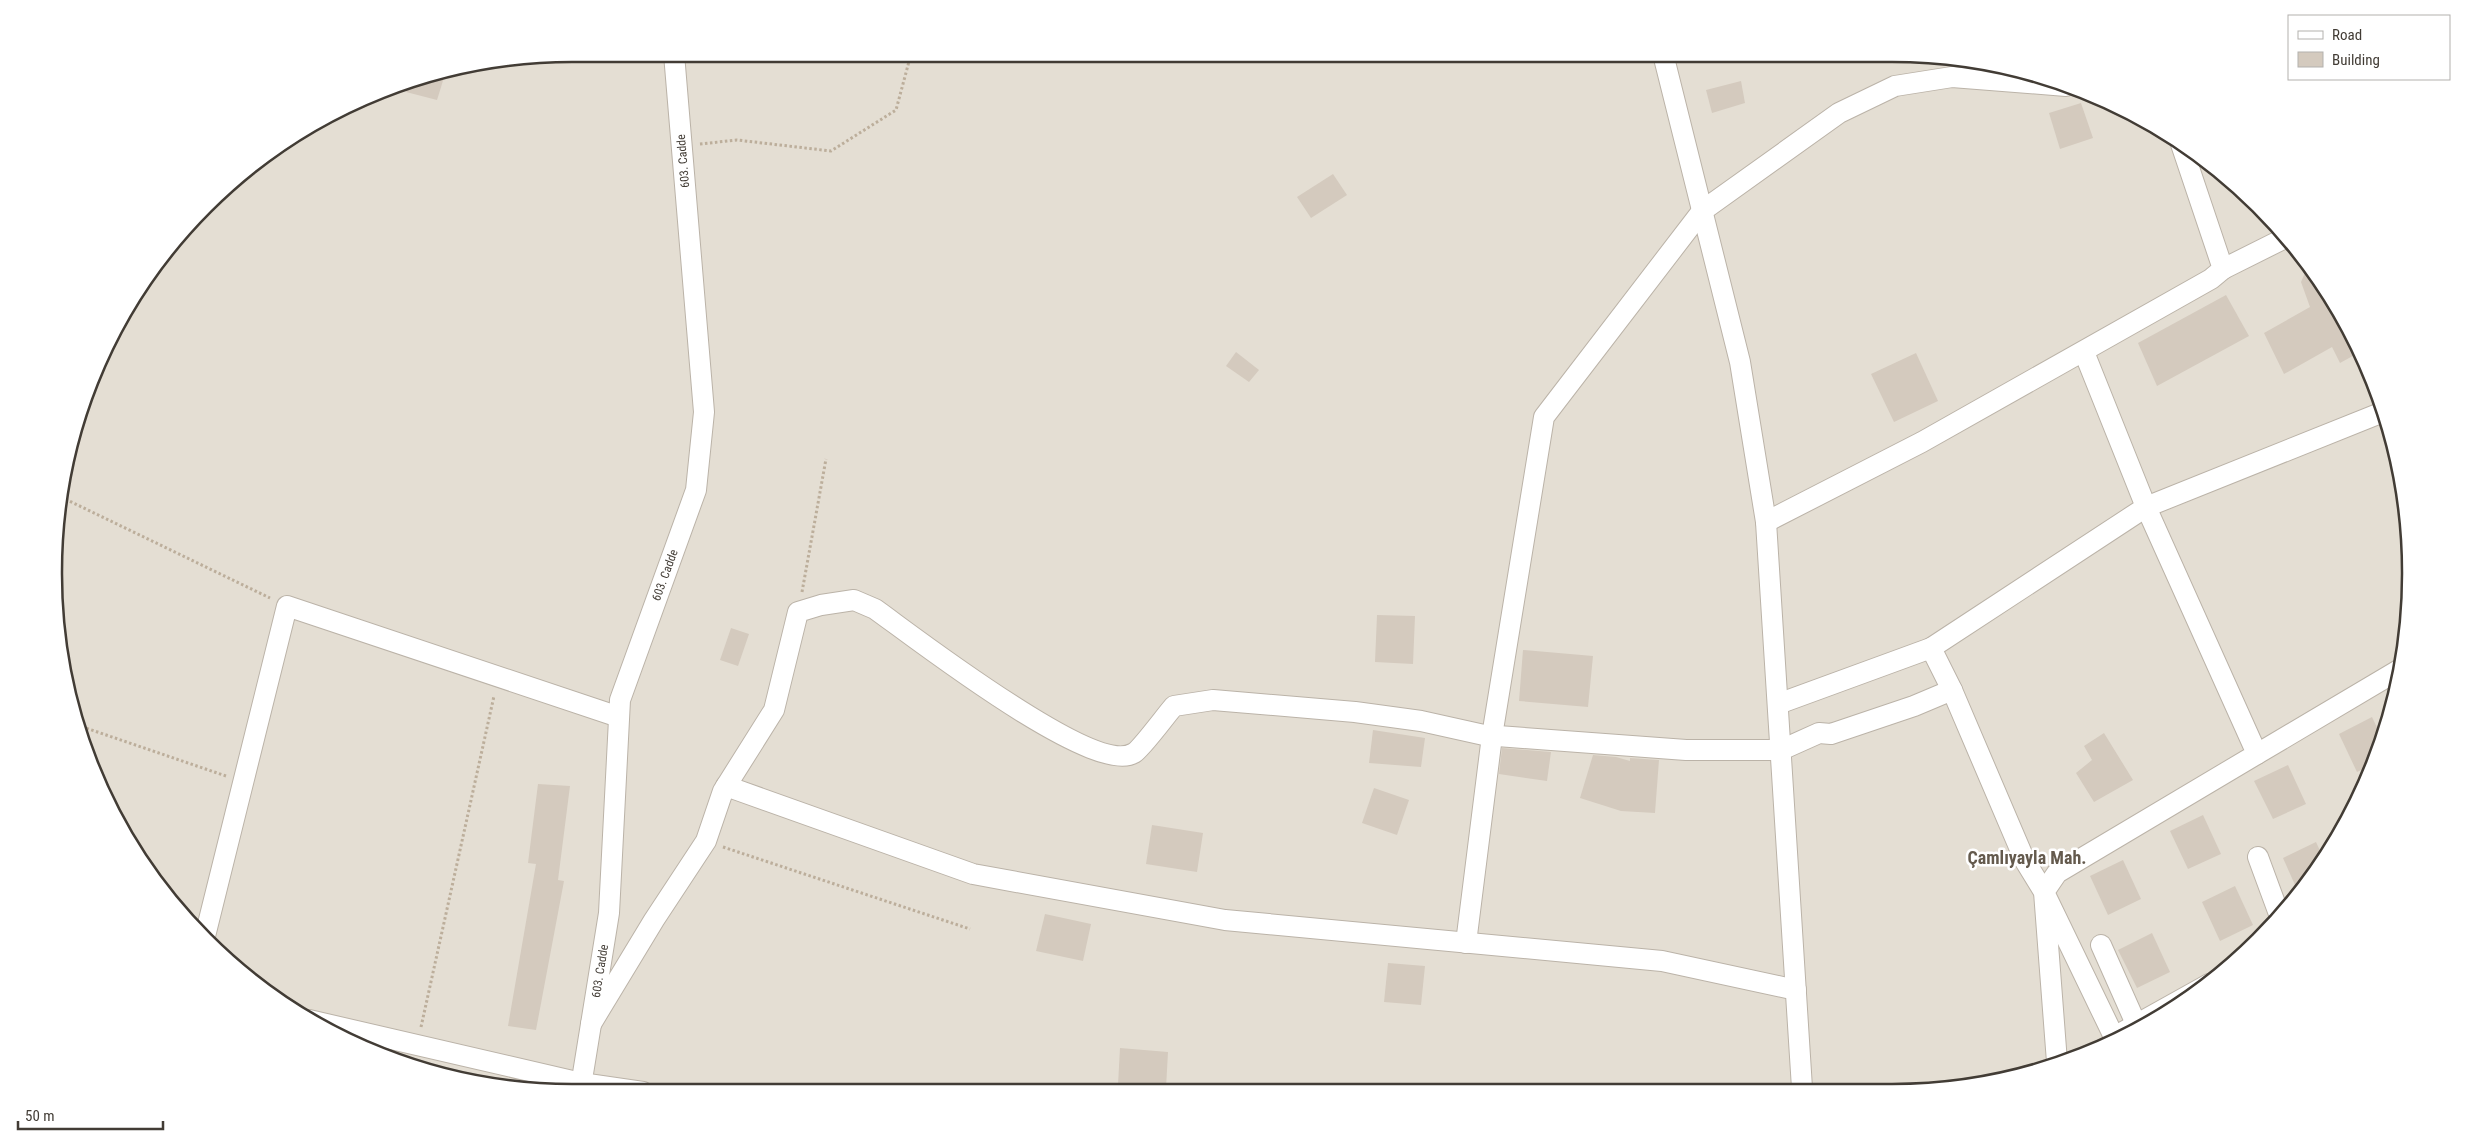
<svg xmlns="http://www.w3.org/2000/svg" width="2465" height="1146" font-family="'Roboto Condensed',sans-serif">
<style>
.residential{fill:#e4ded3}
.green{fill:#cee2b0}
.building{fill:#d4cabe}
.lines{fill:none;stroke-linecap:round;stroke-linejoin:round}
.minor-casing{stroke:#bbb3a8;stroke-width:22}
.path{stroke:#bcae9b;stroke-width:3;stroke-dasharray:2.5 2.5;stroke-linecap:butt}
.minor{stroke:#fff;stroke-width:20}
.labels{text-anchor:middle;stroke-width:5;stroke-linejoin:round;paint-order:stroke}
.street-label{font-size:12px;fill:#423c35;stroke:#fff}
.district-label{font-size:18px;font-weight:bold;fill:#645a4d;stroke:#fff}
.rim{fill:none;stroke:#423c35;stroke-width:2.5}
</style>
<rect width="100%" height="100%" fill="#f1ece5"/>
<path class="residential" d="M573,54H1892L1993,64L2090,93L2180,141L2259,206L2324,284L2372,374L2401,471L2411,573L2401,674L2372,771L2304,889L2208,985L2091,1053L1960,1088L573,1092L471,1082L375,1053L313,1023L231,964L161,889L123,832L81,740L64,674L54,573L64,472L93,375L123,313L182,231L231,182L314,123L406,81L472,64Z"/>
<path class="green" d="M403,1061L512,1086L471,1082Z"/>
<g class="building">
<path d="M446,71L437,100L406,92L413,80Z"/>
<path d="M1741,81L1745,103L1712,113L1706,90Z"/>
<path d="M2081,103L2093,138L2060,149L2049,113Z"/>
<path d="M1333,174L1347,195L1311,218L1297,197Z"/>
<path d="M2308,266L2324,284L2360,352L2340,363L2332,347L2284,374L2264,333L2310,307L2301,282Z"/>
<path d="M2226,295L2249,336L2157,386L2138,343Z"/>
<path d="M1236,352L1259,370L1249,382L1226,366Z"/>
<path d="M1916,353L1938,401L1894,422L1871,374Z"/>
<path d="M1377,615L1415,616L1413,664L1375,662Z"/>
<path d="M731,628L749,634L738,666L720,660Z"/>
<path d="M1523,650L1593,656L1588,707L1519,701Z"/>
<path d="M2372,717L2382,738L2374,764L2357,772L2339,734Z"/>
<path d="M1373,730L1425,738L1421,767L1369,763Z"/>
<path d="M2104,733L2133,780L2094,802L2076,773L2092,760L2084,746Z"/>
<path d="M1502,748L1551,752L1547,781L1499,774Z"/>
<path d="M1593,755L1616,757L1630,761V758L1659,760L1655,813L1621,811L1580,798Z"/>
<path d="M2288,765L2306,804L2273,819L2254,781Z"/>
<path d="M538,784L570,786L558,880L564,881L536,1030L508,1026L536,864L528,863Z"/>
<path d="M1374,788L1409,800L1397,835L1362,823Z"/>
<path d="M2203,815L2221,854L2188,869L2170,831Z"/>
<path d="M1152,825L1203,833L1197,872L1146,864Z"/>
<path d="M2316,842L2323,857L2299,894L2283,858Z"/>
<path d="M2123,860L2141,899L2108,915L2090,876Z"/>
<path d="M2235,886L2253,925L2220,941L2202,902Z"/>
<path d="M1045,914L1091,924L1083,961L1036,951Z"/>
<path d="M2152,933L2170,972L2137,988L2118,950Z"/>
<path d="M1388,963L1425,966L1421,1005L1384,1002Z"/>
<path d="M1120,1048L1168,1052L1166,1088L1118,1085Z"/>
</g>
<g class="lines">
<defs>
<g id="minor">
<path d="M1663,54L1740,362L1766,522L1802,1088"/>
<path d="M2223,269L2285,238"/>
<path d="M1766,522L1922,442L2211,279L2223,269L2180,141"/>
<path d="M1931,648L2146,507L2084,352"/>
<path d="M1778,704L1931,648L1952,690L2025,861L2044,892L2057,1062"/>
<path d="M2257,754L2402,668"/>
<path d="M726,786L973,874L1225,920L1662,961L1796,990"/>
<path d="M2258,857L2279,914"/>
<path d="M205,936L287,606L619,717"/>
<path d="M1466,943L1492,736L1544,417L1702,211L1839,113L1895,86L1952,77L2066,86"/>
<path d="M2101,945L2137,1026"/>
<path d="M309,1020L581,1083L643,1092"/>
<path d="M591,1024L654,920L706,841L723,791L774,710L798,612L821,605L854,600L875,609C913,636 1094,777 1134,753C1142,748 1166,715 1174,706L1213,700L1355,712L1421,721L1484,735L1686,750H1781L1819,733L1831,734L1914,706L1952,690"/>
<path d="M2114,1037L2209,984"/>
<path d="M2115,1039L2044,892L2057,873L2257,754L2146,507L2383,412"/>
<path d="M580,1092L609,913L620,700L696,490L704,412L674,54"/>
</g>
</defs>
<use href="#minor" class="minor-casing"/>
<g class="path">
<path d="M700,144L737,140L831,151L896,110L911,54"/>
<path d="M61,497L270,598"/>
<path d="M802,592L826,459"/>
<path d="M77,725L226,776"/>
<path d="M723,847L970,929"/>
<path d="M421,1027L494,696"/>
</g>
<use href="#minor" class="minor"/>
</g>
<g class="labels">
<g class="street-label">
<text transform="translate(683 161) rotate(-95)" y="4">603. Cadde</text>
<text transform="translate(665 575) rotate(-70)" y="4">603. Cadde</text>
<text transform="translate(600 971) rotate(-81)" y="4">603. Cadde</text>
</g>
<g class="district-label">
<text x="2027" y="864">Çamlıyayla Mah.</text>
</g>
</g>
<path d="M0 0H2465V1146H0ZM572 62H1892A510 510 0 0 1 2402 572V574A510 510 0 0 1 1892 1084H572A510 510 0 0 1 62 574V572A510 510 0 0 1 572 62Z" fill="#fff" fill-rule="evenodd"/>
<path class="rim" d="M572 62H1892A510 510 0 0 1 2402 572V574A510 510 0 0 1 1892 1084H572A510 510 0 0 1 62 574V572A510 510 0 0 1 572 62Z"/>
<rect x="2288" y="15" width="162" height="65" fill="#ffffff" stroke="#b3b1ae"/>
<rect x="2298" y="31" width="25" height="8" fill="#ffffff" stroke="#b3b1ae"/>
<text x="2332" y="40" font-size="15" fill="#423c35">Road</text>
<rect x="2298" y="52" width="25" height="15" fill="#d4cabe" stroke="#b3b1ae"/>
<text x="2332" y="65" font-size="15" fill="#423c35">Building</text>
<path d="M18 1121v8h145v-8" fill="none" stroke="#423c35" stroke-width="2.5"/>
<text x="25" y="1121" font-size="15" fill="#423c35" stroke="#ffffff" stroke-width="4" paint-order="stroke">50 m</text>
</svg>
